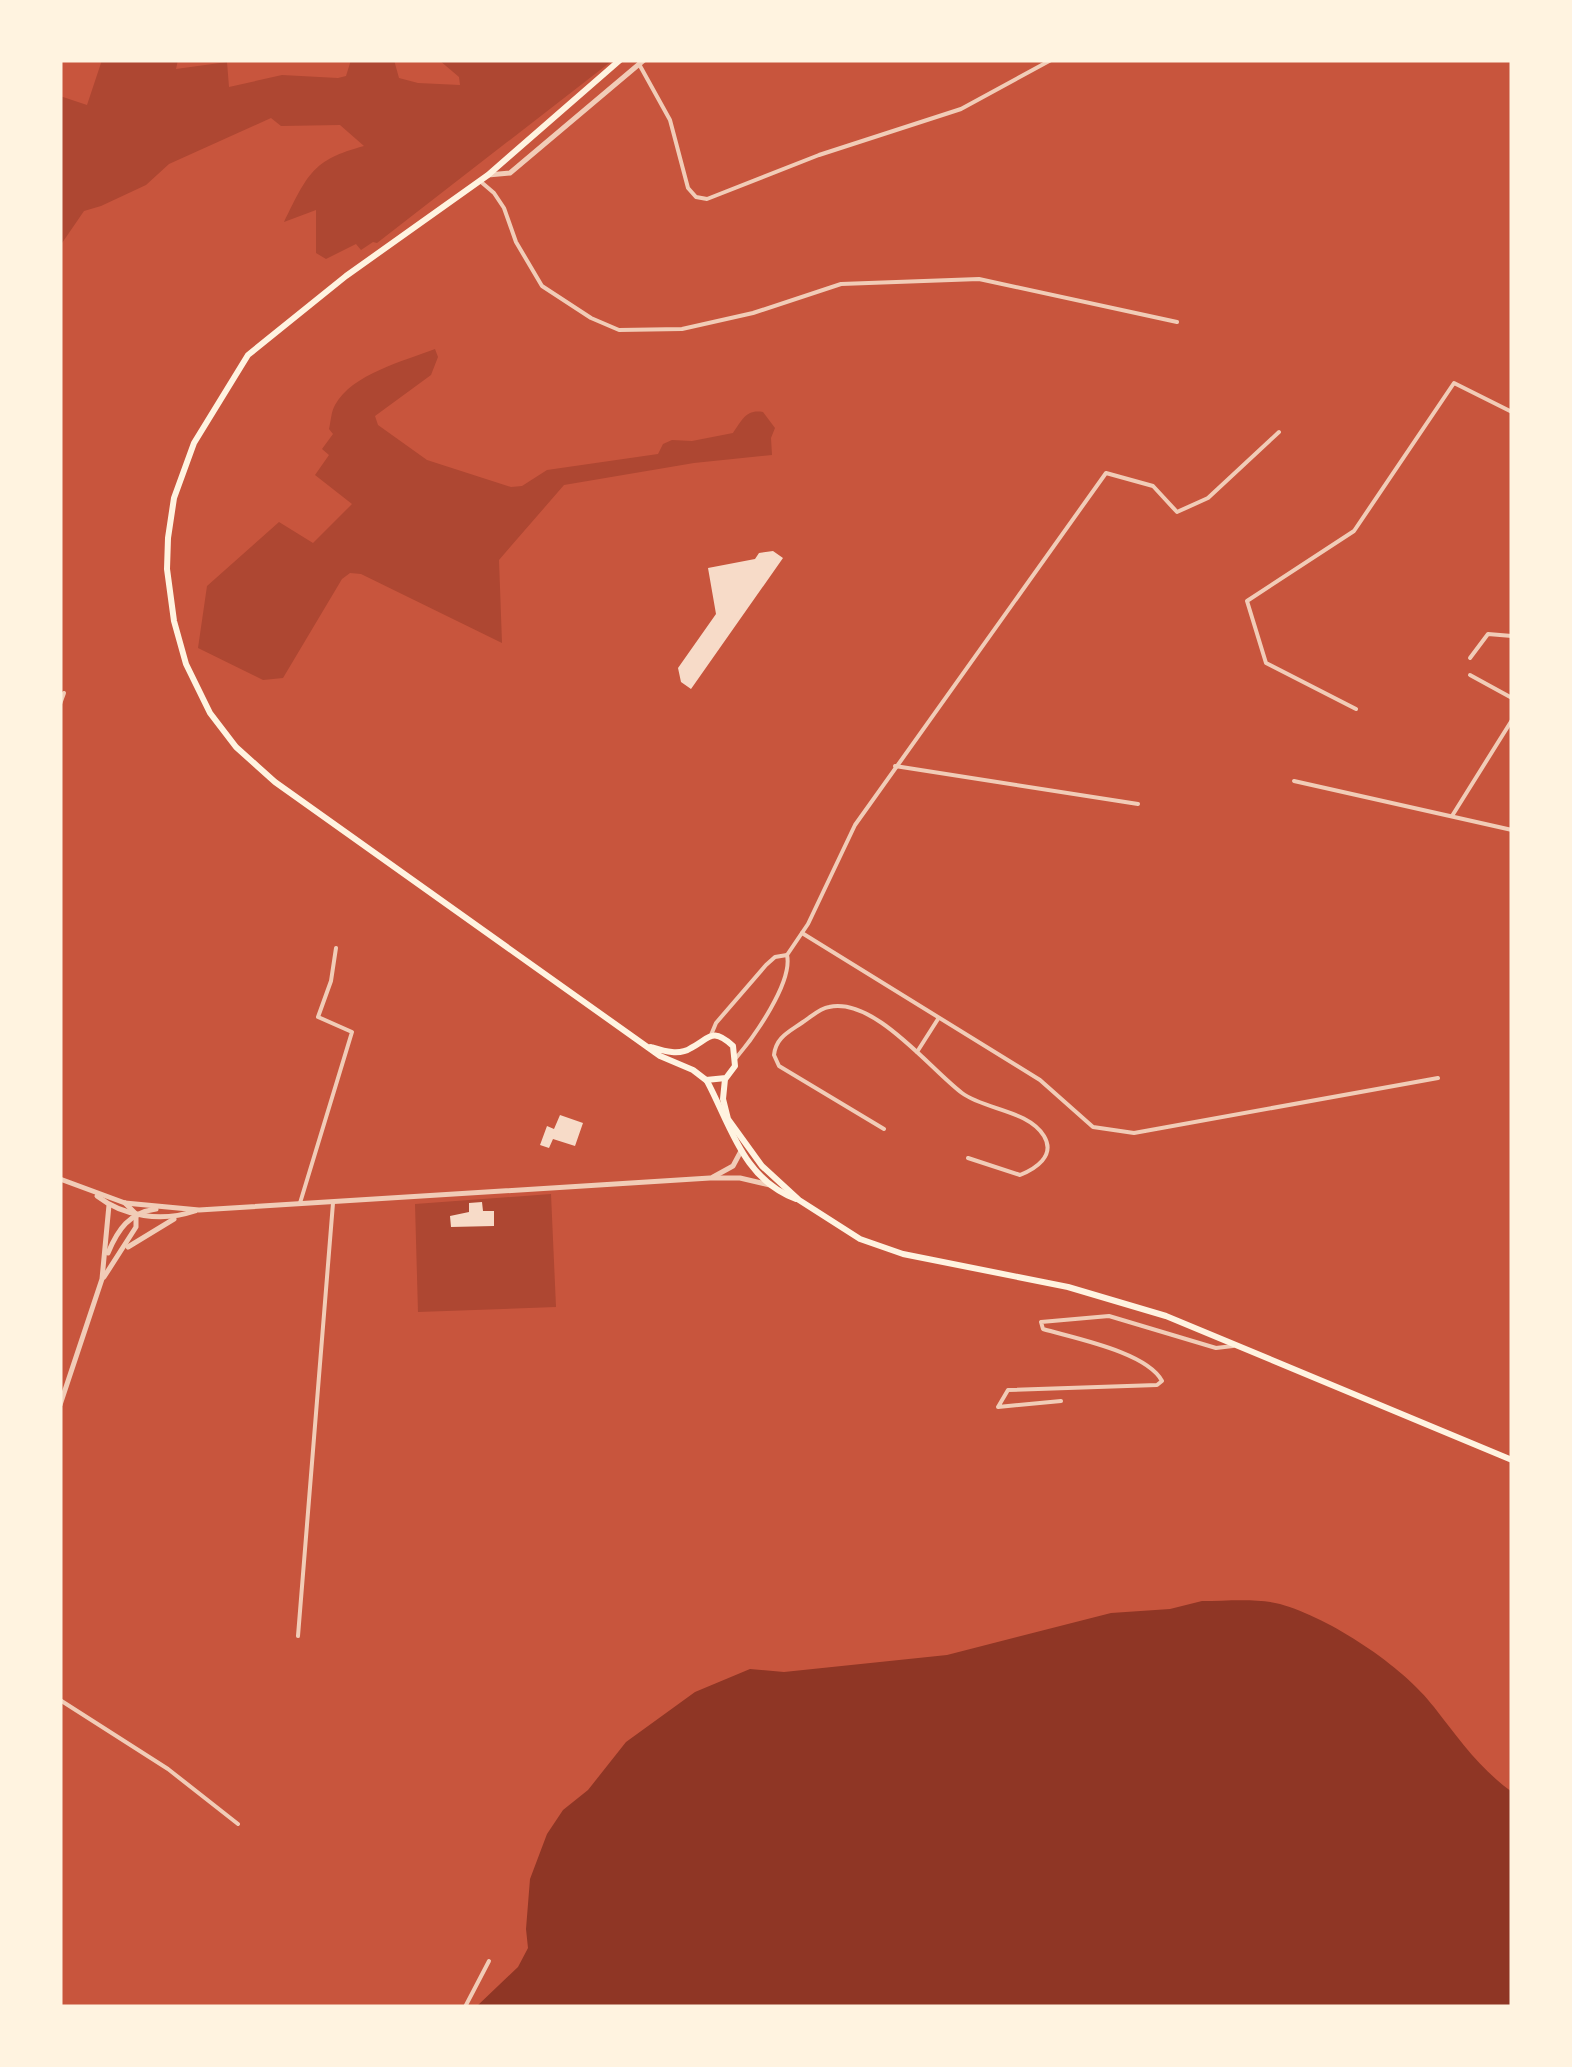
<svg xmlns="http://www.w3.org/2000/svg" width="1572" height="2067" font-family="Ubuntu,sans-serif">
<style>
.green{fill:#ae4732}
.water{fill:#8f3625}
.building{fill:#f7dbc8}
.lines{fill:none;stroke-linecap:round;stroke-linejoin:round}
.minor{stroke:#f1ccb7;stroke-width:4}
.tertiary{stroke:#f1ccb7;stroke-width:5}
.primary{stroke:#fff3e0;stroke-width:6}
</style>
<rect width="100%" height="100%" fill="#c8553d"/>
<g class="green">
<path d="M102,60H178L176,69L227,62L229,87L282,75L338,78L346,76L351,60H394L399,78L418,83L460,85L459,77L439,60H613L377,243L373,242L361,250L356,244L326,259L316,253V210L284,222C308,174 312,160 364,146L340,125L281,126L271,118L169,164L146,185L101,206L84,211L60,246V96L87,105Z"/>
<path d="M435,349L438,357L431,375L375,416L378,425L427,460L511,487L522,486L547,470L658,454L663,444L672,440L692,441L733,433C742,420 746,409 763,412L775,428L771,438L772,455L694,463L564,485L499,560L502,643L361,574L350,573L342,579L283,678L263,680L198,648L207,586L279,522L313,543L352,504L315,475L329,455L322,449L333,434L329,429C331,421 331,412 335,405C352,374 404,361 435,349Z"/>
<path d="M551,1194L556,1307L418,1312L415,1204Z"/>
</g>
<path class="water" d="M1202,1601C1227,1601 1257,1598 1280,1604C1330,1618 1403,1666 1434,1707C1458,1738 1480,1769 1512,1792V2007H476L518,1967L528,1948L526,1929L530,1879L547,1834L563,1810L588,1790L626,1742L695,1692L750,1669L784,1672L947,1655L1111,1613L1170,1609Z"/>
<g class="building">
<path d="M773,551L783,558L691,689L681,682L678,668L716,614L708,568L755,559L759,553Z"/>
<path d="M560,1115L583,1123L575,1146L553,1139L549,1148L540,1145L547,1126L554,1129Z"/>
<path d="M482,1202L483,1211H494V1226L451,1227L450,1216L469,1212V1203Z"/>
</g>
<g class="lines">
<g class="minor">
<path d="M639,64L670,120L688,188L696,197L707,199L819,155L961,109L1051,60"/>
<path d="M480,181L494,193L504,208L516,242L542,286L591,318L619,330L682,329L753,313L841,284L979,279L1177,322"/>
<path d="M1470,658L1488,634L1512,636"/>
<path d="M1470,675L1512,698"/>
<path d="M60,704L64,693"/>
<path d="M1356,709L1266,663L1247,601L1354,531L1454,383L1512,412"/>
<path d="M895,766L1138,804"/>
<path d="M1294,781L1512,830"/>
<path d="M1452,816L1512,720"/>
<path d="M802,933L1040,1080L1093,1127L1134,1133L1438,1078"/>
<path d="M711,1035L716,1023L766,965L775,957L787,955L808,924L855,825L1106,473L1153,486L1177,512L1208,498L1279,432"/>
<path d="M917,1052L938,1019"/>
<path d="M736,1058C754,1037 793,982 787,955"/>
<path d="M884,1129L779,1066L774,1055C776,1037 789,1032 803,1022C811,1017 820,1008 829,1007C874,997 929,1068 962,1093C985,1110 1028,1110 1044,1136C1056,1156 1035,1169 1020,1175L968,1158"/>
<path d="M300,1203L352,1032L318,1017L331,981L336,948"/>
<path d="M1061,1401L998,1407L1008,1390L1157,1385L1162,1381C1147,1352 1073,1338 1043,1329L1041,1322L1109,1316L1216,1348L1233,1346"/>
<path d="M298,1636L333,1203"/>
<path d="M60,1700L168,1769L238,1824"/>
<path d="M465,2007L489,1961"/>
</g>
<g class="tertiary">
<path d="M488,175L510,173L644,60"/>
<path d="M713,1177L733,1166L741,1151"/>
<path d="M60,1179L125,1203L199,1210L710,1178H740L770,1185"/>
<path d="M97,1196C124,1217 162,1222 195,1211"/>
<path d="M128,1247L174,1219"/>
<path d="M108,1253C118,1229 129,1213 156,1209"/>
<path d="M104,1277L136,1227V1214L125,1203"/>
<path d="M60,1405L102,1279L109,1205"/>
</g>
<g class="primary">
<path d="M620,60L488,175L346,276L248,355L194,443L174,498L168,538L167,569L174,621L186,664L210,713L236,747L275,782L660,1056L693,1070L706,1080L726,1078L735,1066L733,1046C712,1027 710,1038 691,1048C679,1056 664,1051 651,1047"/>
<path d="M725,1079L723,1099L728,1119L762,1166L799,1200L860,1239L903,1254L1068,1287L1166,1316L1512,1460"/>
<path d="M707,1081C731,1126 743,1179 796,1199"/>
</g>
</g>
<rect width="1572" height="2067" fill="none" stroke="#fff3e0" stroke-width="125"/>
</svg>
